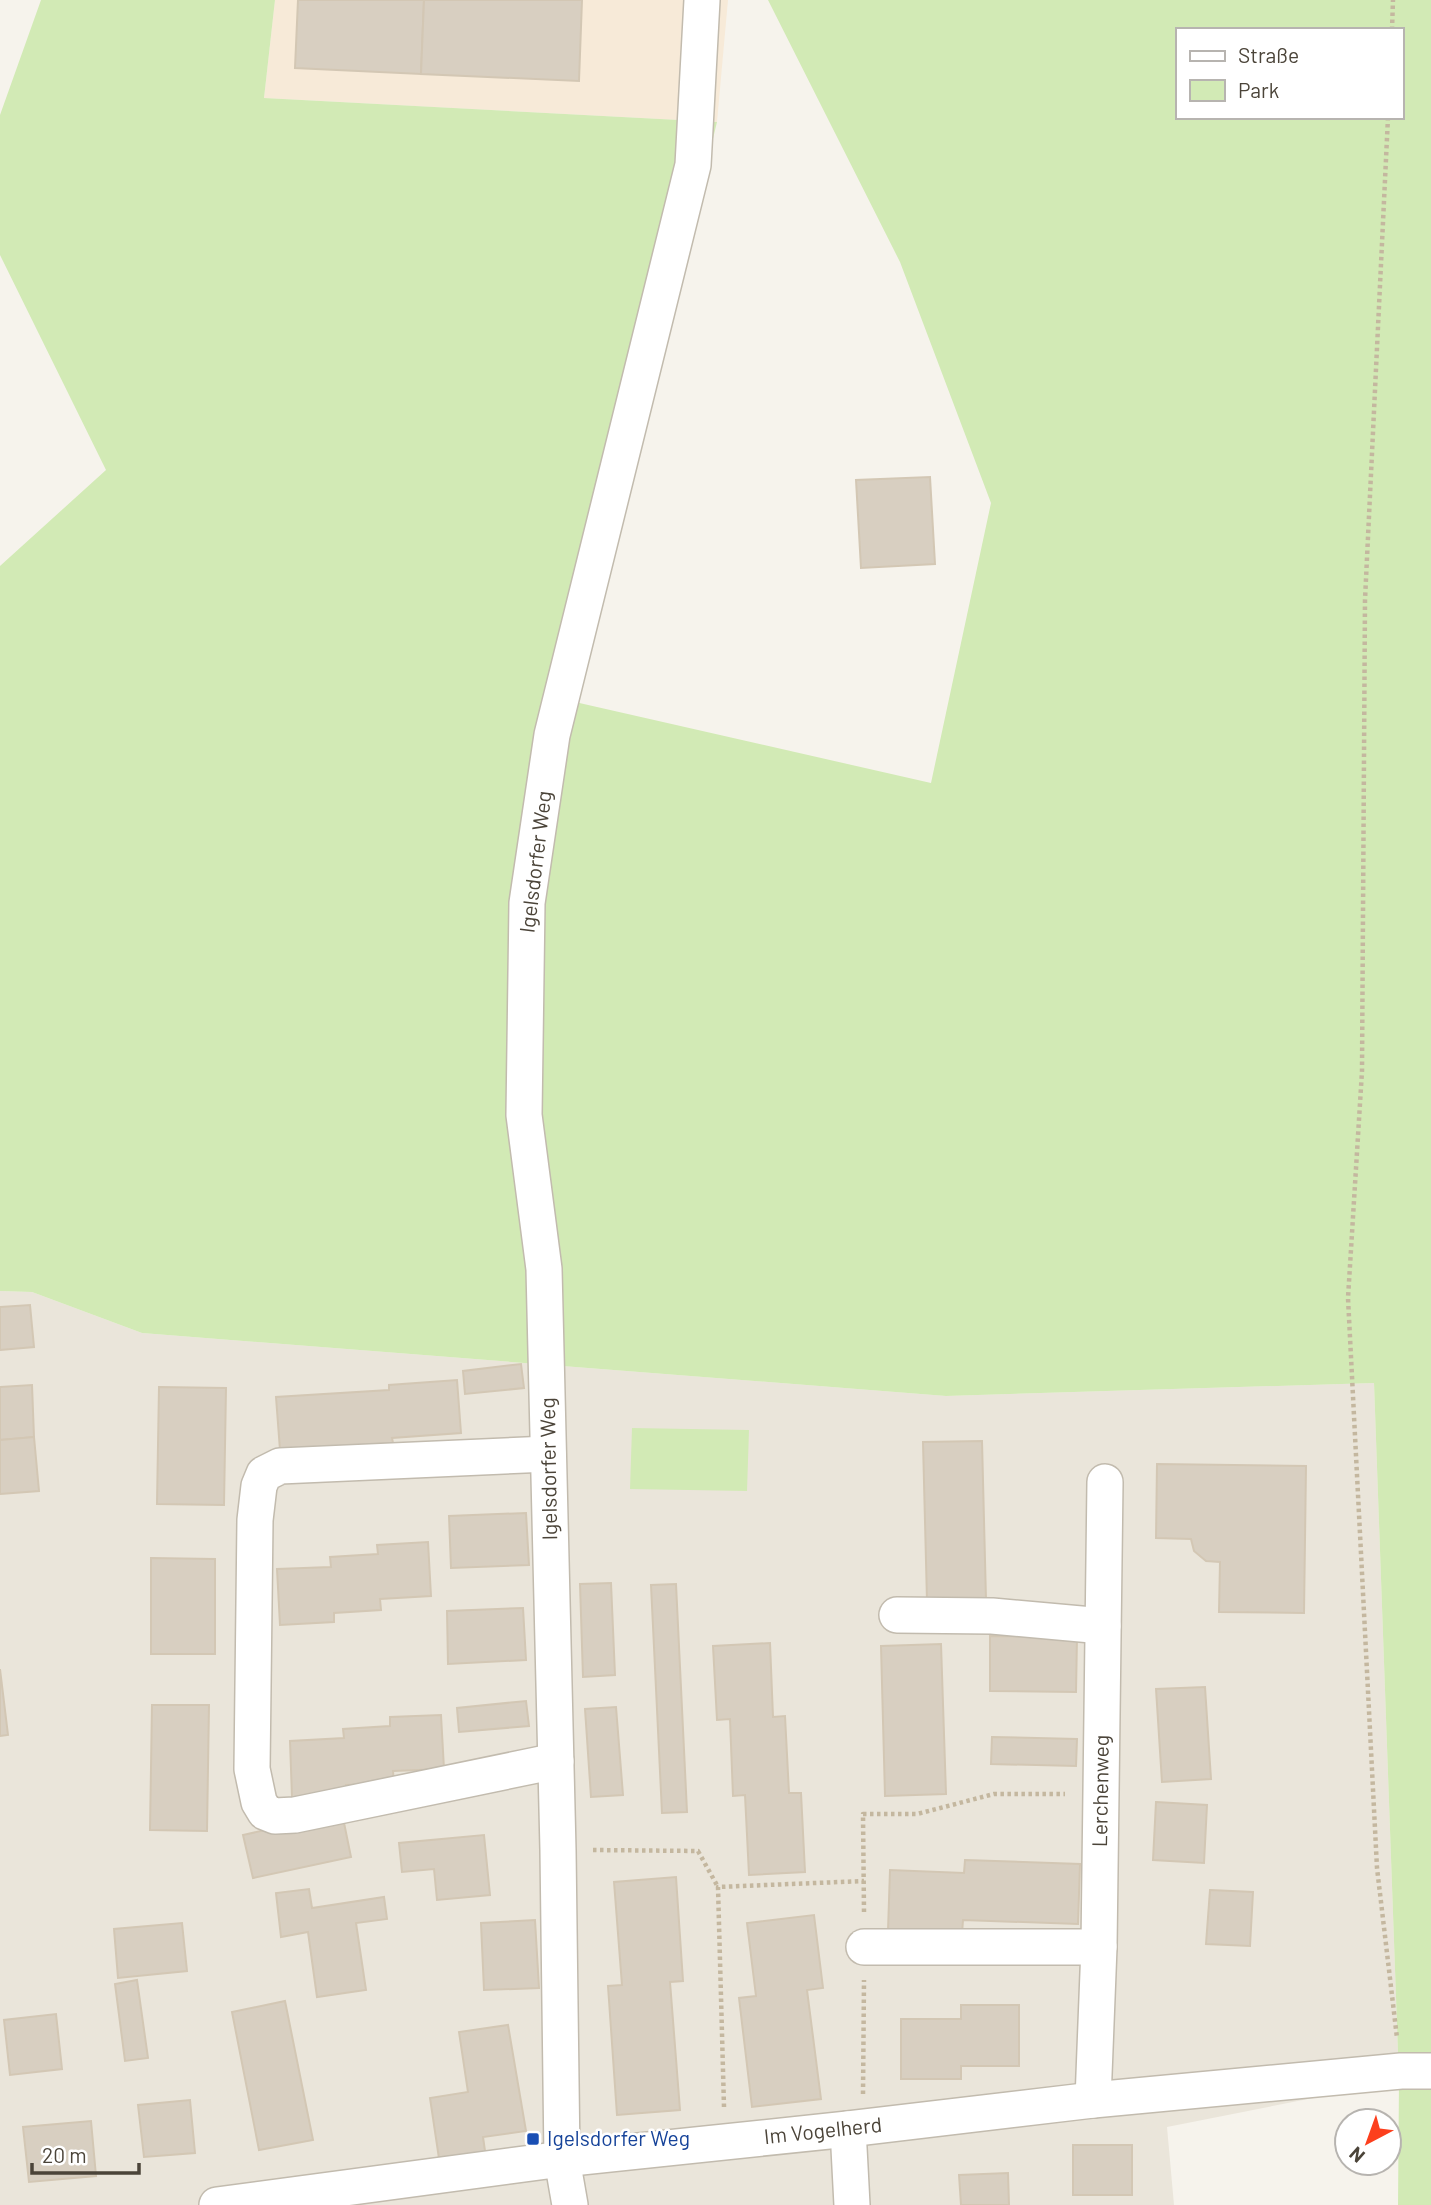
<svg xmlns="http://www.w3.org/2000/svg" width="1431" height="2205" font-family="Barlow,sans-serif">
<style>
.residential{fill:#eae5da}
.commercial{fill:#f7ead8}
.green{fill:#d2eab5;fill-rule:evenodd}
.building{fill:#d8cfc1;stroke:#d3c7b4;stroke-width:2}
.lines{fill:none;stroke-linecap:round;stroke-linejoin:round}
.minor-casing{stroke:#c2bbae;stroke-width:38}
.path{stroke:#c4b79f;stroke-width:4.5;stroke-dasharray:3.5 3.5;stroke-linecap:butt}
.minor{stroke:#fff;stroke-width:35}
.transit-dot{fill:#1a4fb4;stroke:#fff;stroke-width:2.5}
.labels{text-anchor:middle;stroke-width:5;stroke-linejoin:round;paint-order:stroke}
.street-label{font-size:21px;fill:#4b4439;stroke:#fff}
.transit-label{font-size:21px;fill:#164399;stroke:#fff;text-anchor:start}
</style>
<rect width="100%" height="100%" fill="#f6f3ec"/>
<path class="residential" d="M0,1291L32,1292L142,1333L946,1396L1374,1383L1399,2081L1167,2127L1174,2205H0Z"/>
<path class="commercial" d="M275,0H728L717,122L264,98Z"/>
<g class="green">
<path d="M41,0H275L264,98L717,122L575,702L931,783L991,503L900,262L768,0H1431V2205H1398L1399,2081L1374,1383L946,1396L142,1333L32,1292L0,1291V566L106,470L0,255V115ZM1177,30H1401V117H1177Z"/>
<path d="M632,1428L749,1430L747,1491L630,1489Z"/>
</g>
<g class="building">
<path d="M298,0H424L421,74L295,68Z"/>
<path d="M424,0H582L579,81L421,74Z"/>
<path d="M930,477L935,564L861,568L856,480Z"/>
<path d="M30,1305L34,1347L0,1350V1307Z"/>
<path d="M521,1364L524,1388L465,1394L463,1371Z"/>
<path d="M457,1380L461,1433L392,1438L393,1443L280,1450L276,1397L389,1390V1385Z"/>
<path d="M32,1385L34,1437L0,1440V1387Z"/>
<path d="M159,1387L226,1388L224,1505L157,1504Z"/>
<path d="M34,1437L39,1491L0,1494V1440Z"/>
<path d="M982,1441L986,1600L927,1601L923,1442Z"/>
<path d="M1157,1464L1306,1466L1304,1613L1219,1612L1220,1562L1206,1561L1194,1551L1191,1539L1156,1538Z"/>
<path d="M526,1513L529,1565L451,1568L449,1516Z"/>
<path d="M428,1542L431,1596L380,1599L381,1610L334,1613V1622L280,1625L277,1569L331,1567L330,1557L378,1554L377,1545Z"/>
<path d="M151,1558L215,1559V1654H151Z"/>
<path d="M611,1583L615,1675L583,1677L580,1584Z"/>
<path d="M676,1584L687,1812L662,1813L651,1585Z"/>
<path d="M523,1608L526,1660L448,1664L447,1611Z"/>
<path d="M990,1636L1077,1637L1076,1692L990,1691Z"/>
<path d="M770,1643L773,1717L785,1716L789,1793H801L805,1872L749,1875L745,1795L733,1796L730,1719L717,1720L713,1646Z"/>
<path d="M941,1644L946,1794L885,1796L881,1646Z"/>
<path d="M0,1669L8,1735L0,1736Z"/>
<path d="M1205,1687L1211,1779L1162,1782L1156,1689Z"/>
<path d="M526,1701L529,1726L459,1732L457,1708Z"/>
<path d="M152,1705H209L207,1831L150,1830Z"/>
<path d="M616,1707L623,1795L591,1797L585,1709Z"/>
<path d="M441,1715L444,1769L393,1771L394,1783L346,1785L347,1794L292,1797L290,1741L344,1738L343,1729L390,1726V1717Z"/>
<path d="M992,1737L1077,1739L1076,1766L991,1764Z"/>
<path d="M1156,1802L1207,1805L1204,1863L1153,1860Z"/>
<path d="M342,1813L351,1857L253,1878L243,1835Z"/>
<path d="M484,1835L490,1895L437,1900L434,1869L402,1872L399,1843Z"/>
<path d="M965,1860L1080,1864L1078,1924L963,1920L962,1934L888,1931L890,1870L964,1873Z"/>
<path d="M676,1877L683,1981L670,1982L680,2110L617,2115L608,1986L622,1985L614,1882Z"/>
<path d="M309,1889L312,1908L384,1897L387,1919L356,1923L366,1990L317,1997L308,1932L281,1937L276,1893Z"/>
<path d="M1210,1890L1253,1892L1250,1946L1206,1944Z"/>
<path d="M814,1915L823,1988L807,1990L821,2099L752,2107L739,1998L756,1996L747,1923Z"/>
<path d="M535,1920L539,1988L484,1990L481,1923Z"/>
<path d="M182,1923L187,1971L118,1978L114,1929Z"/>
<path d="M137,1980L148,2058L125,2061L115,1984Z"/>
<path d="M285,2001L313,2140L259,2150L232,2012Z"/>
<path d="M961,2005H1019V2066H961V2079H901V2019H961Z"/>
<path d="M56,2014L62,2069L10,2075L4,2020Z"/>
<path d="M508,2025L526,2131L483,2137L486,2158L440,2165L430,2098L468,2092L459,2032Z"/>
<path d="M190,2100L195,2153L144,2157L138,2105Z"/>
<path d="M91,2121L96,2176L29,2182L23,2127Z"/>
<rect x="1073" y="2145" width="59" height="50"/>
<path d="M1008,2173L1009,2205H961L959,2175Z"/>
</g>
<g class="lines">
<defs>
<g id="minor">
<path d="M548,1454L280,1466L264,1474L259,1486L255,1520L252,1769L259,1802L265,1812L275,1816L295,1815L556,1761"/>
<path d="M897,1615L992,1616L1103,1626"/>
<path d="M864,1947H1099"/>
<path d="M1093,2100L1099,1947L1105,1482"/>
<path d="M848,2129L852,2205"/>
<path d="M217,2205L562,2159L848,2129L1093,2100L1401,2071H1431"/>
<path d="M570,2205L562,2159L558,1850L544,1269L524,1115L527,903L552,735L693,165L702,0"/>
</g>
</defs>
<use href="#minor" class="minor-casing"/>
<g class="path">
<path d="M1392,30L1393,0"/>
<path d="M1388,117L1365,600L1362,1071L1348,1298L1377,1868L1397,2038"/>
<path d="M593,1850L698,1851L718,1887"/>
<path d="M864,1912L863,1814H917L994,1794H1065"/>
<path d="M863,2094L864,1980"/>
<path d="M724,2107L718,1887L864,1881"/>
</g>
<use href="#minor" class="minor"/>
</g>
<rect class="transit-dot" x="526" y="2132" width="14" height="14" rx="3.5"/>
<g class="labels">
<g class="street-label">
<text transform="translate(536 862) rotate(-83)" y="7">Igelsdorfer Weg</text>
<text transform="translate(549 1469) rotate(-91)" y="7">Igelsdorfer Weg</text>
<text transform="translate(1101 1791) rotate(-89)" y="7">Lerchenweg</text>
<text transform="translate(823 2131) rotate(-6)" y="7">Im Vogelherd</text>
</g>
<g class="transit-label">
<text x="547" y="2146">Igelsdorfer Weg</text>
</g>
</g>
<rect x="1176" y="28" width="228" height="91" fill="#ffffff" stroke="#b7b4b0" stroke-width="2"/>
<rect x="1190" y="51" width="35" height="10" fill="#ffffff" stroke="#b7b4b0" stroke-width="2"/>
<text x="1238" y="63" font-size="21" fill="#4b4439">Straße</text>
<rect x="1190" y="80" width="35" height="21" fill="#d2eab5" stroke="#b7b4b0" stroke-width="2"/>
<text x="1238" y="98" font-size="21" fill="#4b4439">Park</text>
<g transform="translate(1368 2142) rotate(221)"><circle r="33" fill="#ffffff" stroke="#b7b4b0" stroke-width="2"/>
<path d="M0-5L12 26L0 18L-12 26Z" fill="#fc3f1d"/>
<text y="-10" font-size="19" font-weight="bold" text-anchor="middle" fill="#4b4439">N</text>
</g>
<path d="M32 2163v10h107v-10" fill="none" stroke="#4b4439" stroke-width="3.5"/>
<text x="42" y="2163" font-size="21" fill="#4b4439" stroke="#ffffff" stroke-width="5" paint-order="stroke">20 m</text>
</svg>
